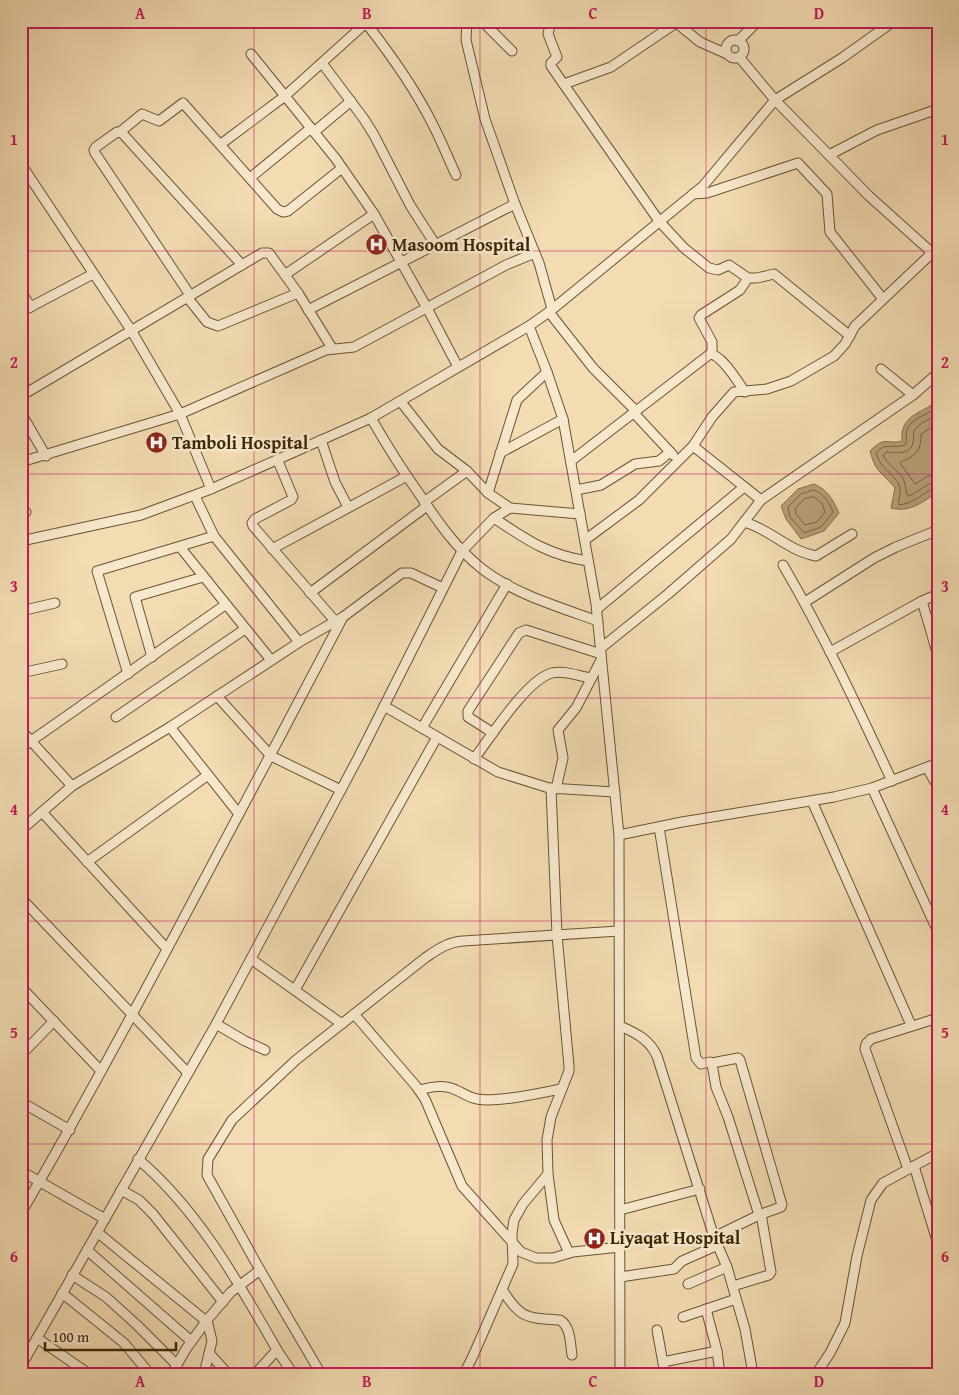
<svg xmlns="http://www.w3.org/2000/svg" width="959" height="1395" font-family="'Gentium Book Plus',serif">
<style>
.water{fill:#b59e77;stroke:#856e49}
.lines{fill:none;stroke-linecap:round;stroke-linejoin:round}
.shore{stroke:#78623e;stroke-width:1}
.minor-casing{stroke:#6a5430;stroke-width:11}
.minor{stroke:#f7e8cd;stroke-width:9}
.grid{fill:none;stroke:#c2185b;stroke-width:1;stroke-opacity:0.55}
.labels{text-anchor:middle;stroke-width:5;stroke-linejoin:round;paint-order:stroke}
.poi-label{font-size:18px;font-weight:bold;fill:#3c2604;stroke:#f7e8cd;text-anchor:start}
.neatline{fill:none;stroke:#c2185b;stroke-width:2}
.grid-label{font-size:16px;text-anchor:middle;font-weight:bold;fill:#c2185b}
</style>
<rect width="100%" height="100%" fill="#f3dcb2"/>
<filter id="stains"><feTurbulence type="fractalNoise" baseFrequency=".004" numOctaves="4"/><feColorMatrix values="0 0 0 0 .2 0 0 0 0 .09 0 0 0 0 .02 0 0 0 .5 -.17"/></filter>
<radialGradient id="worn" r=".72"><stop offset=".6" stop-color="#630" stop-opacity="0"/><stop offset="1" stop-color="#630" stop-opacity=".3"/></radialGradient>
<g class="water">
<path d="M938,401V491C924,502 909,513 891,508L895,488C891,482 886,479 881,473C875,468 872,458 870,451C886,435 886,445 902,441C900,415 920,414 938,401Z"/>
<path d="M814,484C828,490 833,500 839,513L824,531L801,539L786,519L781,506L798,489Z"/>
</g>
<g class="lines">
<g class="shore">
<path d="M938,407C929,414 912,418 907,429C905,435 908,440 905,445C894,449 884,442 876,453C881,470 893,472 899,485C902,492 898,499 899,505C917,503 926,489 938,487"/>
<path d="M938,415L922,423L914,430C913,435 914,439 913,443C910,455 896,453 887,452L883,455C889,466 895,468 902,477C906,483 905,490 908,496C919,493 926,482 938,481"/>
<path d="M938,423L921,434C921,443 920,452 911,457C907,460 903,460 900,463L915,484L928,476L938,474"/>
<path d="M814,490C824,494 829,502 833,512L821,527L804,533L790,517L788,507L801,494Z"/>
<path d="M814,497L822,503L825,512L817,522L805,525L796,514L795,509L804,499Z"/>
</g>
<defs>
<g id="minor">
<path d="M467,21L466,40L485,119L515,204L539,263L552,309"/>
<path d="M482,21L512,51"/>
<path d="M551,21L548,34L557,57L551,63V66L659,221L684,248L709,268L718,270L729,265L748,278H757L774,274L850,336"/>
<path d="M674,21L700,42L727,54"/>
<path d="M894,21L842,58L775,100L869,196L938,258"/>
<path d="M366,23C391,55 414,87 432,123C441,140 448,158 456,175"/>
<circle cx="735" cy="49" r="9"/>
<path d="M738,41L758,21"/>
<path d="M251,54L336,159L374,214L427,308L458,367"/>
<path d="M322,63L364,119L374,135L410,205L435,244"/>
<path d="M564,84L611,67L676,23"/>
<path d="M120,132L142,114L159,121L183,103L277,209L283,212L288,211L342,168"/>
<path d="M314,132L351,101"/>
<path d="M221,144L285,96L368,21"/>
<path d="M829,155L877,130L938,109"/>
<path d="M21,164L131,330L180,414L211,489"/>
<path d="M250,178L311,128"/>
<path d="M693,194L707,193L798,163L827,194L830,232L883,299"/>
<path d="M286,274L374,214"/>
<path d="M21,292L31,307"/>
<path d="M190,295L95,153L94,150L96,147L117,132L122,133L242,265"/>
<path d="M187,297L207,322L218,326L298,293"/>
<path d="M308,310L515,204"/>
<path d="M21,312L93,274"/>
<path d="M549,312L593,368L635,410"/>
<path d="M529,326L549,312L703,186L775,100L739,57"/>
<path d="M712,354V342L699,318L701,315L740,290L748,278"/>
<path d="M881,369L913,395"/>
<path d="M21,396L262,253H269L298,293L332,348"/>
<path d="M401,402L438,449L467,471L488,493L510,508"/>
<path d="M633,412L673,455"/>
<path d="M21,413L46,456"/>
<path d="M371,418C386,444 402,470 420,495C438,522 455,547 481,568C514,594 559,607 598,621"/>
<path d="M321,440L335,482L348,507"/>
<path d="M693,446L712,417L734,392L767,389L791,381L834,356L845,344L855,326L932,253"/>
<path d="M500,453L563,419"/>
<path d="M278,461L293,497L291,500L255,519L252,523L253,526L335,621"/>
<path d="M571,461L710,354C722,355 738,382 745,392"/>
<path d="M21,462L180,414L326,350L354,347L506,265L535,253"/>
<path d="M576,490L601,485L635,464L659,461L670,452"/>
<path d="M488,493L517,400L547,372"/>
<path d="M195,496L214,536L299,642"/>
<path d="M424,502L467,471"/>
<path d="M21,513L26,512"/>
<path d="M494,518C527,540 548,555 588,561"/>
<path d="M744,522C770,529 788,551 816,556L852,534"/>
<path d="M585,540L639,500L693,446L761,500"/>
<path d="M21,541L141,515L211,489L371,418L529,326L547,372L563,419L596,604L619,835L620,1374"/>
<path d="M180,547L271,660"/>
<path d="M272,549L407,476"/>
<path d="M783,565C824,635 858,708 892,781"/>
<path d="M310,593L427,506"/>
<path d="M922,601L938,656"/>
<path d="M805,602L874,558L896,547L938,530"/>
<path d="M597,609L744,487"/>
<path d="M21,611L55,603"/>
<path d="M601,648L668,594L731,539L761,500L913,395L938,373"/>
<path d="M830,652L922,601L938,594"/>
<path d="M152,657L135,597L203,577"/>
<path d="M21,673L62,664"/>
<path d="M128,674L97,571L214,536"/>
<path d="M217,696L271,756L341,790"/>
<path d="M384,706L498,772L549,788L615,792"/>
<path d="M116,717L245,629"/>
<path d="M170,727L239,814"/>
<path d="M422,728L507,584"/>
<path d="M21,730L72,786"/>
<path d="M493,733L468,717V711L519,633L526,630L601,654"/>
<path d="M21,748L225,605"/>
<path d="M474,759C490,738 527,679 552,673C564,670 578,676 591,678"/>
<path d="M927,768L938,787"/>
<path d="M872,788L938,932"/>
<path d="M556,789L563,758L558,730L576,708L601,660"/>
<path d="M812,801L911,1025"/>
<path d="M42,812L167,949"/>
<path d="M659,827L696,1058L701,1064L710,1062L712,1064L716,1087L728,1117L759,1215L714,1237"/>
<path d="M21,830L72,786L170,727L301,641L343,617L402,573H411L443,588"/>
<path d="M619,835L682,822L834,797L872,788L938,763"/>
<path d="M87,862L208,775"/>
<path d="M21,898L188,1073"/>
<path d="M251,959L342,1024"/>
<path d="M21,987L101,1071"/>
<path d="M295,990L437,737"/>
<path d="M354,1014L416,1086L425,1099L462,1186L521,1252L536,1258H553L573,1252L620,1247"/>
<path d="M216,1024L245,1041L265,1050"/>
<path d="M620,1026C636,1033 649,1039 657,1056L714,1237L727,1267L745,1329L753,1374"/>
<path d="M21,1055L54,1021"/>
<path d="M712,1063L738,1058L740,1060L782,1205L781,1207L759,1215"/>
<path d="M419,1090C431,1087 444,1084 456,1090C463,1093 470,1098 477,1099C497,1103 541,1093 561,1089"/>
<path d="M21,1102L70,1130"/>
<path d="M138,1159C199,1211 238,1282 277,1350"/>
<path d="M914,1166L938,1244"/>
<path d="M908,1169L865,1049L866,1044L871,1039L938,1018"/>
<path d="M21,1171L105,1219"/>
<path d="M548,1174L554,1220L569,1253"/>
<path d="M121,1190L139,1200L153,1214L223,1302"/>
<path d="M620,1210L700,1189"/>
<path d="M21,1213C77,1118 129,1021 180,925C235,822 289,720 343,617"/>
<path d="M97,1232L206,1321"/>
<path d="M87,1250L191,1341"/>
<path d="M72,1275L106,1297L137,1325L177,1365"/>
<path d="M620,1277L674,1269L682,1261L718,1245"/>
<path d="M688,1284L727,1267"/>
<path d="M733,1286L769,1275L771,1272L761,1214"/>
<path d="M502,1289C520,1319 527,1318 560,1320C571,1327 570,1343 572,1355"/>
<path d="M62,1293L124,1343L150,1374"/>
<path d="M706,1309L717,1351L720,1374"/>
<path d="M683,1317L736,1299"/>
<path d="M657,1330L665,1374"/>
<path d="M37,1338L89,1374"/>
<path d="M209,1353L228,1374"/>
<path d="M663,1362L717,1351"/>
<path d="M21,1366L215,1026L358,758L462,551L494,518L510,508L580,514"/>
<path d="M169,1374L174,1370L186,1349L207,1320L231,1292L260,1270"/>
<path d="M204,1374L212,1341L207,1320"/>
<path d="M255,1374L277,1350L293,1374"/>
<path d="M321,1374L260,1270L207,1175L208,1159L232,1120L296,1060L425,958C437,950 447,942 463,941L619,931"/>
<path d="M464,1374L473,1356L513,1264L512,1233L514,1220L523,1204L548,1174L547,1140L551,1117L569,1071V1066L557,935L551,788"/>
<path d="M816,1374L830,1353L845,1323L857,1256L871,1200L883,1183L938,1153"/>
</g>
</defs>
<use href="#minor" class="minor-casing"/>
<use href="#minor" class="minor"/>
</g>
<path class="grid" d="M254,21V1374M480,21V1374M706,21V1374M21,251H938M21,474H938M21,698H938M21,921H938M21,1144H938"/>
<defs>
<symbol id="hospital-disc" viewBox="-11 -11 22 22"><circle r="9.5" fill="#8f2418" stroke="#f7e8cd"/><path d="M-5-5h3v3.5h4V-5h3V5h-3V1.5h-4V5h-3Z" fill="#fff"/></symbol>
</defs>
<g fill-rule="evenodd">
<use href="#hospital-disc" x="364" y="232" width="25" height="25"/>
<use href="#hospital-disc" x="144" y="430" width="25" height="25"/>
<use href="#hospital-disc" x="582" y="1226" width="25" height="25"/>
</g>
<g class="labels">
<g class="poi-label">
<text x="392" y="251">Masoom Hospital</text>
<text x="172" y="449">Tamboli Hospital</text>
<text x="610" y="1244">Liyaqat Hospital</text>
</g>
</g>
<rect width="959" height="1395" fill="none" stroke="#f3dcb2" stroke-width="55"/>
<path d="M45 1342v8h131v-8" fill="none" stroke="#3c2604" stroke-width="2.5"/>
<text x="52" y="1342" font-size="15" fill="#3c2604" stroke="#f7e8cd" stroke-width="4" paint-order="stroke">100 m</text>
<rect x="28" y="28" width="904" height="1340" class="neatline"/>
<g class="grid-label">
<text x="140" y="19">A</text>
<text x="367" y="19">B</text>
<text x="593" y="19">C</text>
<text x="819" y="19">D</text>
<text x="14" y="145">1</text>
<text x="945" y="145">1</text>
<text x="14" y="368">2</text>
<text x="945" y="368">2</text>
<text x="14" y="592">3</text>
<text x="945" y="592">3</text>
<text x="14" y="815">4</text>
<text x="945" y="815">4</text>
<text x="14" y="1038">5</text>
<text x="945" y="1038">5</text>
<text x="14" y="1262">6</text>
<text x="945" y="1262">6</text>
<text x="140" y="1387">A</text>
<text x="367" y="1387">B</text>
<text x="593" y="1387">C</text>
<text x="819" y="1387">D</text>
</g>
<rect width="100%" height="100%" filter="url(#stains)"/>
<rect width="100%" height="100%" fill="url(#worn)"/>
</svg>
